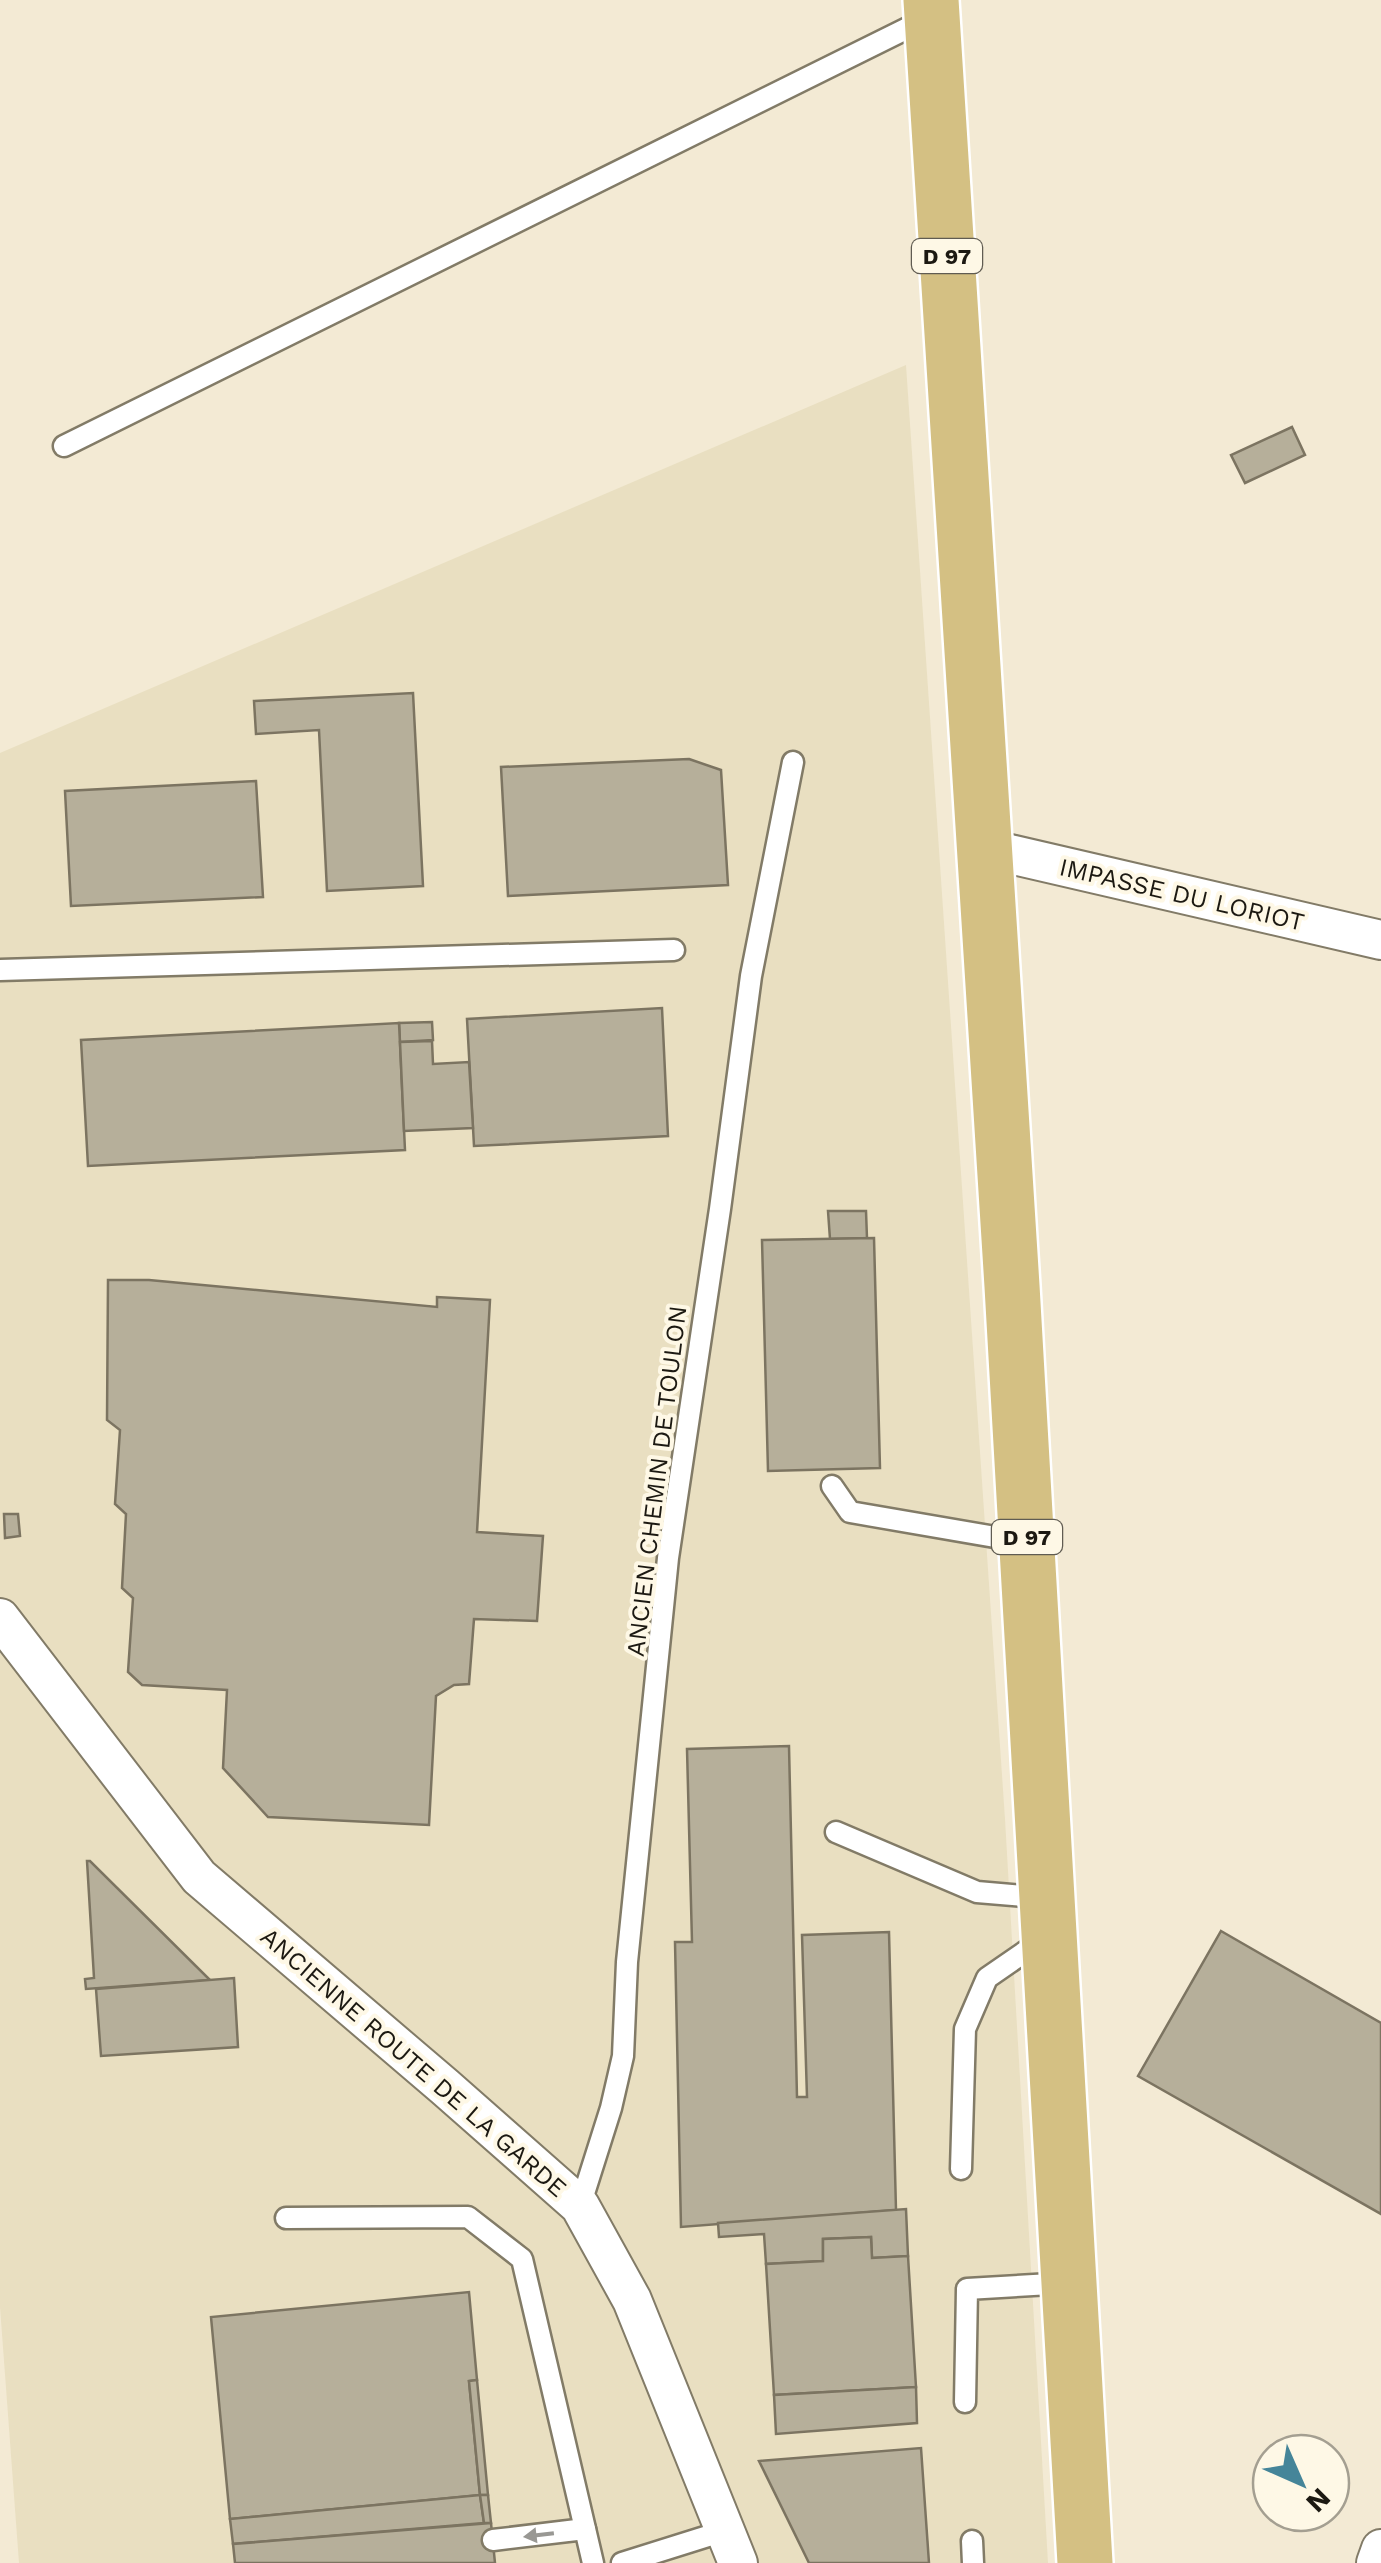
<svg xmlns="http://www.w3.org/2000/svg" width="1381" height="2563" font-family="'Work Sans',sans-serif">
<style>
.built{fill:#e9dfc1}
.building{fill:#b6af9a;stroke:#7c7461;stroke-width:2.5}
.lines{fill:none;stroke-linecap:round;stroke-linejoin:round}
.service-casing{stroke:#827b67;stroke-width:25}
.minor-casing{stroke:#827b67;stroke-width:42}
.primary-casing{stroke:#fff;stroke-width:60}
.service{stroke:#fff;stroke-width:20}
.minor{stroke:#fff;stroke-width:38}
.primary{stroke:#d4c083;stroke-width:55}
.oneway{fill:#999894}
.labels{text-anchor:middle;stroke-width:8;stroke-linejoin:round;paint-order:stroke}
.shield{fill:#fef8e6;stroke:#605c52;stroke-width:2.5}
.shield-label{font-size:22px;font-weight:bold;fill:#1c1912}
.street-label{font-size:25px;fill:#1c1912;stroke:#fef8e6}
</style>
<rect width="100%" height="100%" fill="#f3ead4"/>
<path class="built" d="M906,365L1005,1819L1048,2563H19L0,2307V753Z"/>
<g class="building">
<path d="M1292,427L1305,455L1245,483L1231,455Z"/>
<path d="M413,693L423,886L327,891L319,730L256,734L254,701Z"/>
<path d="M689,759L721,770L728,885L508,896L501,767Z"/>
<path d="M256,781L263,897L71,906L65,791Z"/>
<path d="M662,1008L668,1136L474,1146L467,1019Z"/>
<path d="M432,1022L433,1040L400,1042L399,1023Z"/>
<path d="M399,1023L405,1150L88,1166L81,1040Z"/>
<path d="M432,1041L433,1064L469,1062L473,1128L404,1131L400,1042Z"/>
<path d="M828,1211H866L867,1238L830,1239Z"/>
<path d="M874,1238L880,1468L768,1471L762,1240Z"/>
<path d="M108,1280H149L437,1307V1297L490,1300L477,1532L543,1536L537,1621L474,1619L469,1684L454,1685L436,1696L429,1825L268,1817L223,1768L227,1690L142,1685L128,1672L133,1598L122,1588L126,1514L115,1504L120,1430L107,1420Z"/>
<path d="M4,1514H18L20,1536L5,1538Z"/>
<path d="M789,1746L797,2097H807L802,1935L889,1932L896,2210L681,2227L675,1942H692L687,1749Z"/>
<path d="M87,1861H90L210,1980L86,1989L85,1979L94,1978Z"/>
<path d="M1221,1931L1381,2023V2214L1138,2076Z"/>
<path d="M234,1978L238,2047L101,2056L96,1989Z"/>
<path d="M906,2209L908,2256L872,2258L871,2237L823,2239V2261L766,2264L764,2234L719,2237L718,2223Z"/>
<path d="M871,2237L872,2258L908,2256L916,2387L774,2395L766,2264L823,2261V2239Z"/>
<path d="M469,2292L477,2380L469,2381L480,2495L230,2519L211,2317Z"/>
<path d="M477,2380L488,2495H480L469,2381Z"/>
<path d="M916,2387L917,2423L776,2434L774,2395Z"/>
<path d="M921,2448L929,2563H809L759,2461Z"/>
<path d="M480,2495L484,2523L233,2544L230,2519Z"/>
<path d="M480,2495H488L491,2523H484Z"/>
<path d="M491,2523L495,2563H235L233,2544Z"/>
</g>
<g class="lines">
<defs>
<g id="service">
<path d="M64,446L926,19"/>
<path d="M0,970L674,950"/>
<path d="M832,1486L850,1512L1024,1542"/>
<path d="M836,1832L977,1892L1046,1898"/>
<path d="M961,2169L965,2029L987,1978L1042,1940"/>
<path d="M580,2206L611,2108L623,2056L627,1962L668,1558L720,1209L751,976L793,762"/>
<path d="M286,2218L468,2217L522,2259L593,2563"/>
<path d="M965,2402L967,2289L1068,2283"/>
<path d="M493,2540L585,2529"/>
<path d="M972,2541L973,2563"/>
<path d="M622,2563L724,2531"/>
</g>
<g id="minor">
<path d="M984,848L1381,940"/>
<path d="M0,1618L199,1877L445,2087L580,2206L632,2300L738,2563"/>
<path d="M1376,2563L1381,2549"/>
</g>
<path id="primary" d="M931,0L1012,1286L1085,2563"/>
</defs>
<use href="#service" class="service-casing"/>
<use href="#minor" class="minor-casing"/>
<use href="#primary" class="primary-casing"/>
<use href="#service" class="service"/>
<use href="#minor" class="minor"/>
<use href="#primary" class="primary"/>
</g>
<defs><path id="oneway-solid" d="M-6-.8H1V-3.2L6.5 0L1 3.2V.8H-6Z" transform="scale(2.5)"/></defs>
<use class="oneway" href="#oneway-solid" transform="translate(539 2535) rotate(173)"/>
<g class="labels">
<g class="shield">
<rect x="912" y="239" width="70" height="34" rx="8"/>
<rect x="992" y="1520" width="70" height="34" rx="8"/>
</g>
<g class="shield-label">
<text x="947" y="264">D 97</text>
<text x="1027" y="1545">D 97</text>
</g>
<g class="street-label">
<text transform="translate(1182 894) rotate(13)" y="9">IMPASSE DU LORIOT</text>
<text transform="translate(656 1481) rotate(-83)" y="9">ANCIEN CHEMIN DE TOULON</text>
<text transform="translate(414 2062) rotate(41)" y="9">ANCIENNE ROUTE DE LA GARDE</text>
</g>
</g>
<g transform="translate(1301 2483) rotate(135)"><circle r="48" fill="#fef8e6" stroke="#a49f91" stroke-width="2.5"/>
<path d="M0-8L18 38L0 25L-18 38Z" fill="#458599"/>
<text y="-15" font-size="28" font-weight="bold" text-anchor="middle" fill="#1c1912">N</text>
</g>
</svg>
